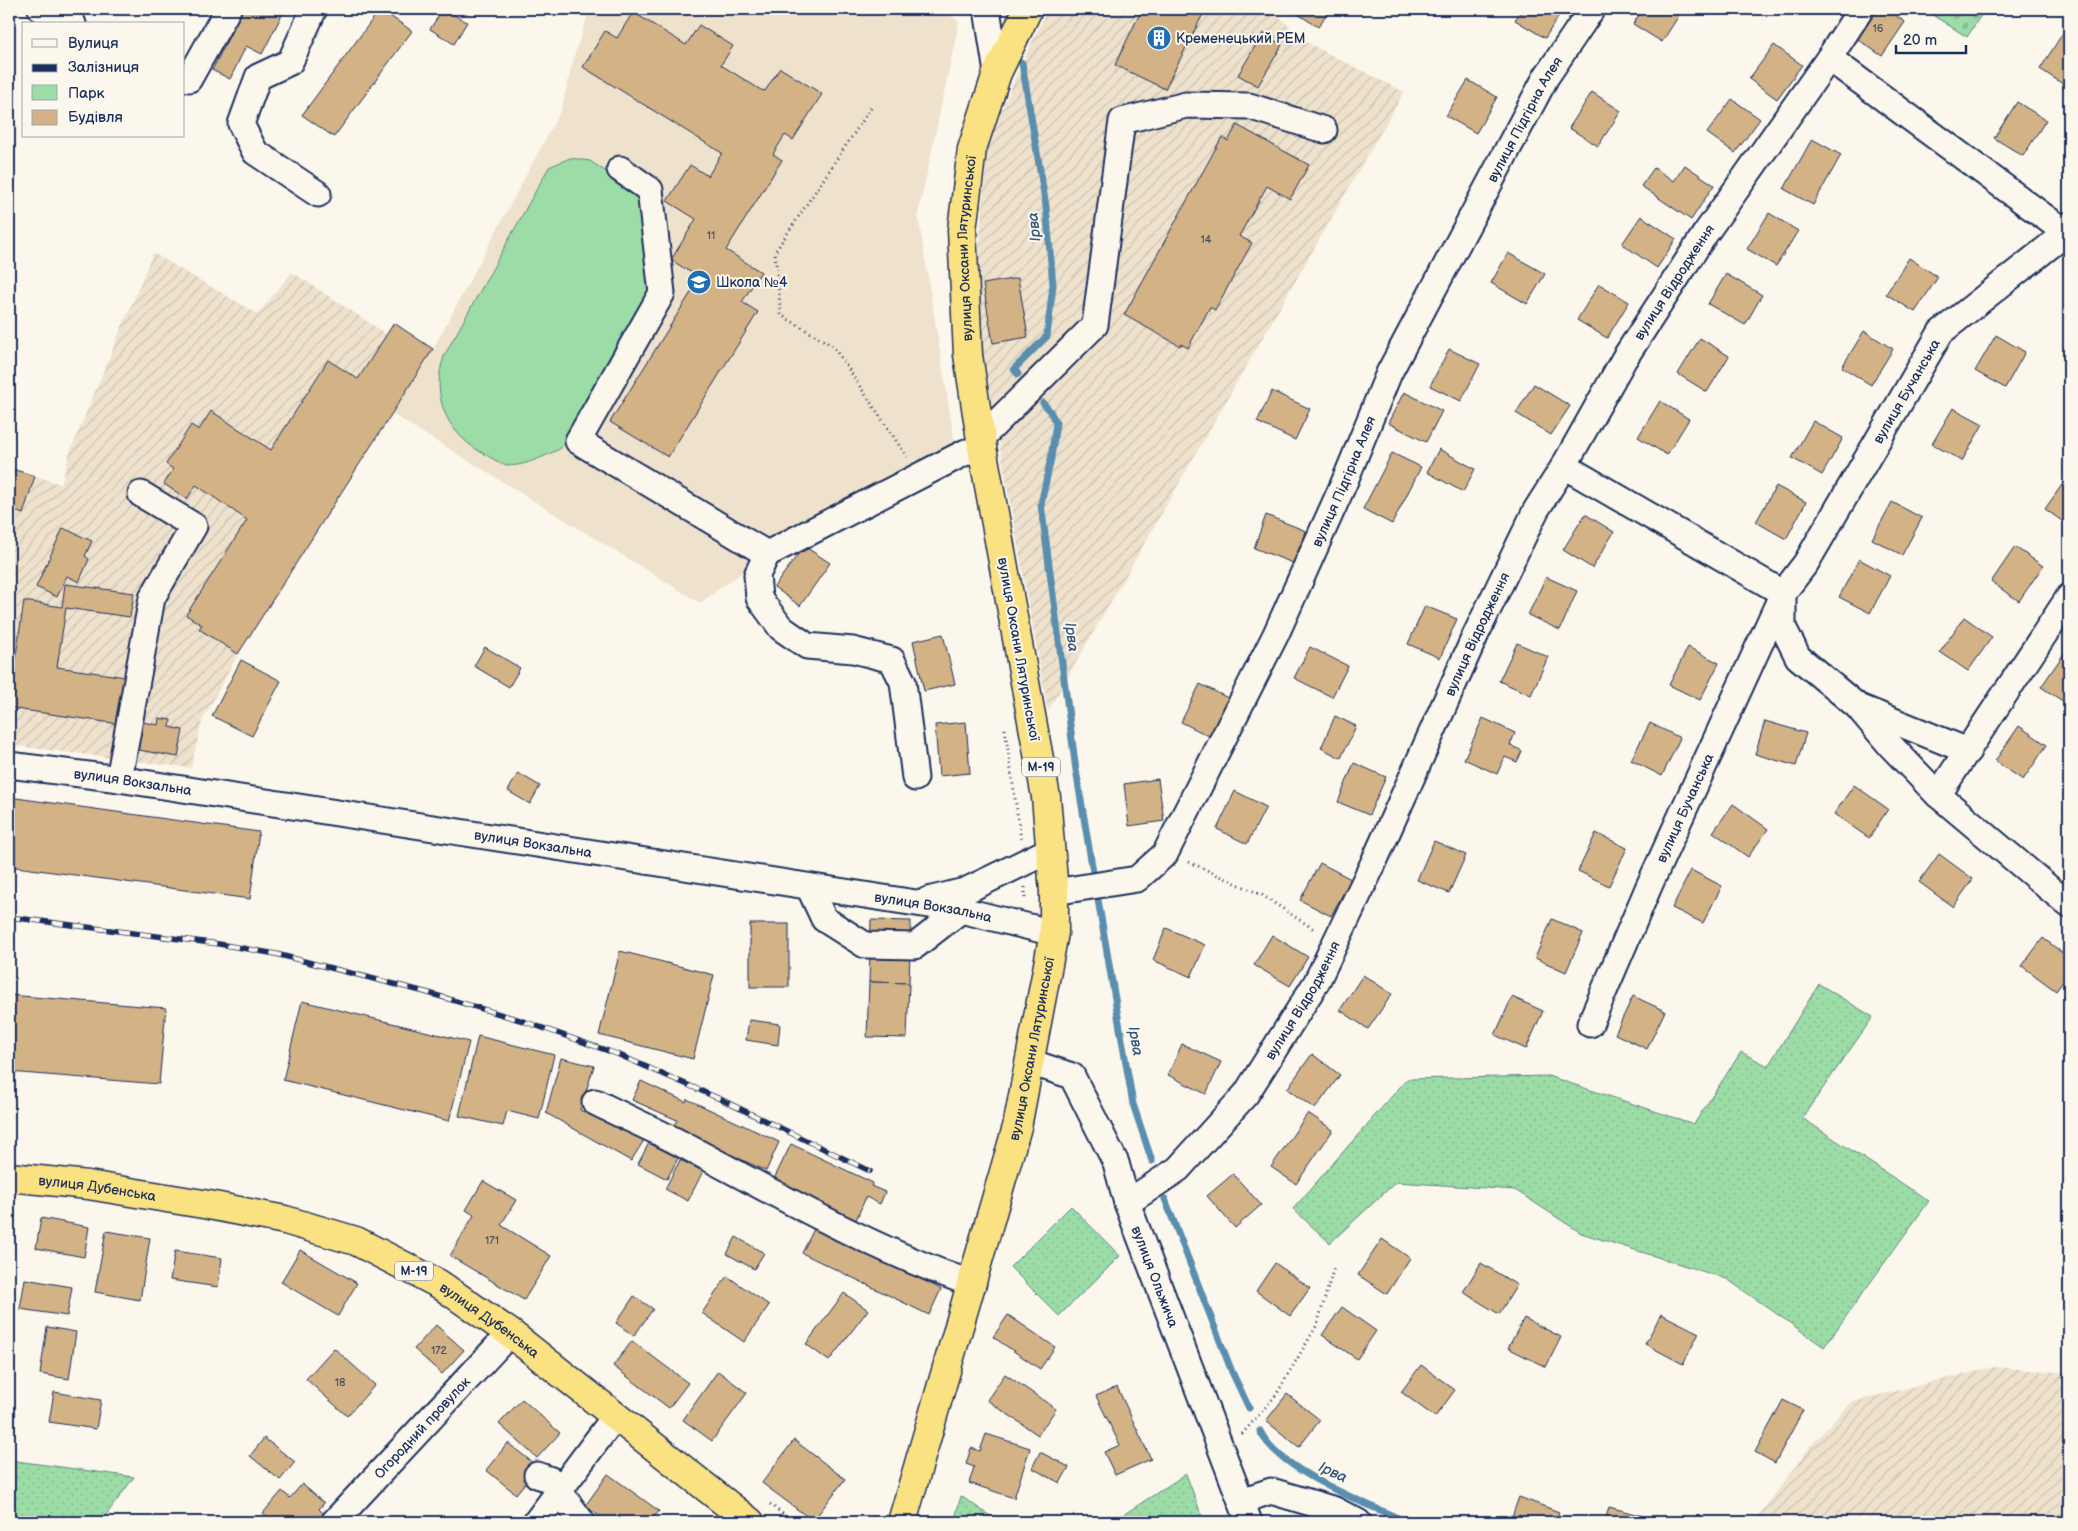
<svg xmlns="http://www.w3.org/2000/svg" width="2078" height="1531" font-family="'Balsamiq Sans',sans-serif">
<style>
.built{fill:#efe2cd}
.industrial{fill:url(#industrial-furrows)}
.grass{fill:url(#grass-dots);stroke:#5c8682}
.cemetery{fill:url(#cemetery-stones);stroke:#5c8682}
.park{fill:#9cdca6;stroke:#5c8682}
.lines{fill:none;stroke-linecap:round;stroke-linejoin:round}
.stream{stroke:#5a8eaf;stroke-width:7}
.building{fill:#d3b286;stroke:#1b2f5e}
.minor-casing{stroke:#1b2f5e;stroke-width:29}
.highway-casing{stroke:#1b2f5e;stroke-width:31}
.path{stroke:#1b2f5e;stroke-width:3;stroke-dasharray:1 4;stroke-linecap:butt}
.minor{stroke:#fbf7ec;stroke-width:25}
.highway{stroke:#fae181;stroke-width:28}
.rail-casing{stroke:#1b2f5e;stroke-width:5.5}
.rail{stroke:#fbf7ec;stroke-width:4;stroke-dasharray:11;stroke-linecap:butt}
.labels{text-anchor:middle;stroke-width:4;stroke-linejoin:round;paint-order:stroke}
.number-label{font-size:11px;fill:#495068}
.shield{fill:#fbf7ec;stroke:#5e6b89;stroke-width:1}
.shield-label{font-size:12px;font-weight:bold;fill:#1b2f5e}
.poi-label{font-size:14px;fill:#1b2f5e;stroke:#fbf7ec;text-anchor:start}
.street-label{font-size:14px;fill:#1b2f5e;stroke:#fbf7ec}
.water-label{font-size:15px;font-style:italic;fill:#355680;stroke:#fbf7ec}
</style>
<defs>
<pattern id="industrial-furrows" width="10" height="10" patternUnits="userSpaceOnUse" patternTransform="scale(1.25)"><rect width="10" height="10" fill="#efe2cd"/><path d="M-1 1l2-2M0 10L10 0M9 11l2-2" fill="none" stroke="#ccc2b2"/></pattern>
<pattern id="grass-dots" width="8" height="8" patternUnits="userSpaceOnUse" patternTransform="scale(1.25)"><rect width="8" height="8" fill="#9cdca6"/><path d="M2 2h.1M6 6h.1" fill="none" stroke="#86bd91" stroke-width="1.8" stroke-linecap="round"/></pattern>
<pattern id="cemetery-stones" width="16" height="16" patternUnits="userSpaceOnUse" patternTransform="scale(1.25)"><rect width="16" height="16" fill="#9cdca6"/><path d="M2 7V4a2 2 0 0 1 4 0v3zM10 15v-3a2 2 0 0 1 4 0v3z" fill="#86bd91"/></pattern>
</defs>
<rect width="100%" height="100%" fill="#fbf7ec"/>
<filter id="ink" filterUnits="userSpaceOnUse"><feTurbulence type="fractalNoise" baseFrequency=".02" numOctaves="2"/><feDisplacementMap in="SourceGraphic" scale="10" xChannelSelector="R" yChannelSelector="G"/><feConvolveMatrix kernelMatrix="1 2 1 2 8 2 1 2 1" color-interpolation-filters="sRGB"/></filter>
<g filter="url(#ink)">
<path class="built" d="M590,9H942L959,22L918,215L957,457L767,554L700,603L392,414L433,349L561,110L574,56Z"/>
<g class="industrial">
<path d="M1048,9H1271L1306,42L1404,92L1048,711L983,354L977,272L987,149L1014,80Z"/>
<path d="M153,253L258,314L292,272L386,334L394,323L433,349L238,654L202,721L191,768L9,745V509L23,514L35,476L61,484L71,449Z"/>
<path d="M1993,1367L2069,1373V1522H1754L1813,1443L1851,1402Z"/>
</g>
<g class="grass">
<path d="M1819,984L1873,1017L1802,1118L1929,1201L1824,1347L1727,1279L1581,1233L1515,1190L1396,1182L1330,1243L1293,1209L1407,1079L1548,1076L1694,1124L1741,1052L1768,1066Z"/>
<path d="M1071,1206L1120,1256L1059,1316L1010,1267Z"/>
<path d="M9,1460L134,1477L101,1522H9Z"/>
<path d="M1186,1474L1204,1522H1112Z"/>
<path d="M961,1496L999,1522H954Z"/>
</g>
<path class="cemetery" d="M1923,9H1985L1967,37Z"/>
<path class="park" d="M570,158L590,161L642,196L652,291L561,448C548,455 521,468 507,465C500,464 492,458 486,455C447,435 430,397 444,356L549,167Z"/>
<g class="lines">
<g class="stream">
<path d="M1018,374L1014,369L1047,336L1053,285L1046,206L1022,63"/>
<path d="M1043,403L1050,411L1056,423L1051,458L1041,504L1076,770L1094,878"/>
<path d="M1097,894L1133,1104L1152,1161"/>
<path d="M1165,1199L1232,1372L1249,1408"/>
<path d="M1260,1431C1279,1471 1367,1504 1407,1522"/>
</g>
</g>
<g class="building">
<path d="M243,9H285L262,54L246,46L230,79L212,70Z"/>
<path d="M380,9L412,31L334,137L302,115Z"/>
<path d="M443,9L467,22L454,44L430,29Z"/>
<path d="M1142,9H1200L1204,12L1165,89L1115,65Z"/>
<path d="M1290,9H1330L1318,27Z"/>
<path d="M1522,9H1563L1545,38L1515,20Z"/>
<path d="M1643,9H1683L1662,42L1633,24Z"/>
<path d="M1868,9H1893L1897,12L1895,15L1905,22L1882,56L1850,34Z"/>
<path d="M633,12L686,45L699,25L733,46L721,65L761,90L765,91L780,68L822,94L793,140L785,135L773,154L782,160L726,250L761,272L742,302L758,312L668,457L610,422L700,278L671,260L696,219L667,201L690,165L708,176L722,153L583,67L605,31L617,38Z"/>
<path d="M1263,33L1282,45L1258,86L1238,75Z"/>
<path d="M2063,33L2069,38V88L2040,69Z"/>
<path d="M1774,45L1802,65L1777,99L1749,79Z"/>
<path d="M1468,80L1497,97L1476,133L1446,116Z"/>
<path d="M1592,92L1621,111L1598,146L1569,128Z"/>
<path d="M1732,99L1760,119L1735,153L1707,133Z"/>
<path d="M2017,102L2046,120L2023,156L1994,138Z"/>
<path d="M1237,125L1309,165L1290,199L1267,186L1239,236L1252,243L1215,310L1210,307L1188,348L1181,344L1180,346L1124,315L1222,137L1228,141Z"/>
<path d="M1812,139L1841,155L1813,205L1784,189Z"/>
<path d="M1685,165L1714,185L1691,220L1641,186L1654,168L1674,181Z"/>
<path d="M1769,213L1798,231L1776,266L1747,249Z"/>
<path d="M1641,216L1676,239L1657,268L1622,244Z"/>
<path d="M1508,253L1545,274L1527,304L1491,283Z"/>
<path d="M1909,258L1938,277L1915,312L1886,294Z"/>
<path d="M1726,274L1762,295L1745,325L1708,304Z"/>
<path d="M1018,278L1028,337L993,343L983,284Z"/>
<path d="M1599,284L1629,302L1607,338L1577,320Z"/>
<path d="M394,323L433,349L238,654L199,629L202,625L186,615L247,520L196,485L187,499L164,484L173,469L166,464L191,425L199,430L211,411L271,450L328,360L358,379Z"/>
<path d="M1864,331L1893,349L1871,385L1842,367Z"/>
<path d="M1996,335L2025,352L2005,388L1975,371Z"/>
<path d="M1700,338L1729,356L1707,392L1678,374Z"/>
<path d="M1449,349L1480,364L1461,401L1430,386Z"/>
<path d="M1534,384L1570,406L1551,435L1516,413Z"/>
<path d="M1272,391L1310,409L1295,440L1257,422Z"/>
<path d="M1404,392L1442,411L1426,442L1388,423Z"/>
<path d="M1660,401L1689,419L1667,455L1638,437Z"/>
<path d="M1953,408L1983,424L1962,461L1932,444Z"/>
<path d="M1813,421L1843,438L1822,475L1792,458Z"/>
<path d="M1439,449L1475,469L1463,492L1427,472Z"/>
<path d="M1392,453L1421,467L1392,524L1363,509Z"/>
<path d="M9,468L35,476L23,514L9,509Z"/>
<path d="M2069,475V526L2045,509Z"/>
<path d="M1776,486L1806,502L1786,539L1756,522Z"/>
<path d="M1892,502L1922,518L1902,555L1872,539Z"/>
<path d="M1585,514L1614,532L1592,568L1563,550Z"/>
<path d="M1266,515L1306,531L1293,563L1254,548Z"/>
<path d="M63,528L92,541L85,556L89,559L79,582L67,576L57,597L36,587Z"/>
<path d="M804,546L830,563L800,606L774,587Z"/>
<path d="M2015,547L2043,566L2019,601L1991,582Z"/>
<path d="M1859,559L1890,576L1870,613L1839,597Z"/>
<path d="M1546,577L1577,591L1560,630L1528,615Z"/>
<path d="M65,584L134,593L130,617L66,608L57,667L126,677L119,724L9,708V691L13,661L15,662L24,601L62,607Z"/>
<path d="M1425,606L1457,619L1440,658L1408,644Z"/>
<path d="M1964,617L1992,637L1968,671L1940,652Z"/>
<path d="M943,634L955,684L924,691L913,641Z"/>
<path d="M1517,643L1548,657L1531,695L1499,681Z"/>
<path d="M485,647L520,668L509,687L474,666Z"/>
<path d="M1310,647L1348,666L1332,697L1294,678Z"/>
<path d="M1688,647L1719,663L1700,700L1669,685Z"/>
<path d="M2065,652L2069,655V705L2041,687Z"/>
<path d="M241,660L281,681L252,736L212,716Z"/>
<path d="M1200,684L1230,699L1211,737L1181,722Z"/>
<path d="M1335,716L1356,726L1341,758L1321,748Z"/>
<path d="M159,718L171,720L170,727L183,730L178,757L133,749L138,721L158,725Z"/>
<path d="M1483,718L1515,733L1510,745L1522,751L1517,762L1505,757L1497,774L1464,759Z"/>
<path d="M1765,721L1806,733L1796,766L1755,754Z"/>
<path d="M966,722L970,773L939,776L935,725Z"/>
<path d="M1650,723L1680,738L1662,776L1631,760Z"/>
<path d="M2019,726L2047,745L2023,780L1995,761Z"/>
<path d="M1354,763L1386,777L1369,815L1338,802Z"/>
<path d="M518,773L540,786L530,804L508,791Z"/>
<path d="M1158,779L1164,821L1129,826L1124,784Z"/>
<path d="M1854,785L1888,809L1869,838L1834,814Z"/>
<path d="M1235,791L1266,807L1247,844L1217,829Z"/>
<path d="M9,797L259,832L250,899L9,866Z"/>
<path d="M1733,804L1768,829L1748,857L1713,832Z"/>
<path d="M1596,833L1627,848L1609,886L1578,871Z"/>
<path d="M1434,841L1466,855L1449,893L1417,880Z"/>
<path d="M1939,854L1973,879L1953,907L1919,882Z"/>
<path d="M1320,863L1351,879L1331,916L1300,900Z"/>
<path d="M1691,870L1722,886L1703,923L1672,908Z"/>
<path d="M1552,919L1583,933L1566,972L1535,958Z"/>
<path d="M871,920L911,921L909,983L869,982Z"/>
<rect x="750" y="924" width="39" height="63"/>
<path d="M1166,928L1205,945L1191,977L1153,960Z"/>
<path d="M1272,935L1308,957L1290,986L1254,965Z"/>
<path d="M2043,938L2069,958V973L2056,991L2022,966Z"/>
<path d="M620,951L714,975L693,1059L599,1035Z"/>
<path d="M1363,975L1392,994L1368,1029L1340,1010Z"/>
<path d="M869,982L909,983L907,1038L867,1037Z"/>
<path d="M9,995L166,1008L159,1084L9,1072Z"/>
<path d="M1633,996L1665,1011L1647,1049L1615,1034Z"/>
<path d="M1512,997L1543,1011L1526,1049L1495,1035Z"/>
<path d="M302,1001L469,1042L449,1121L283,1080Z"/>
<path d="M749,1020L780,1024L778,1045L746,1040Z"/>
<path d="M478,1036L554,1055L539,1119L507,1111L503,1126L459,1116Z"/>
<path d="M1182,1044L1221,1062L1206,1094L1168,1075Z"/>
<path d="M1312,1054L1340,1075L1315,1109L1287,1089Z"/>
<path d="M561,1058L594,1066L580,1110L644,1140L631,1161L546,1113Z"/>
<path d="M641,1081L686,1102L687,1099L779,1142L766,1171L673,1128L677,1120L632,1100Z"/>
<path d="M1308,1113L1333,1130L1296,1184L1271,1167Z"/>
<path d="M649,1143L678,1158L667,1179L638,1164Z"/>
<path d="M791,1144L873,1183L871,1186L885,1192L880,1204L866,1197L856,1220L773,1181Z"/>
<path d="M680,1160L703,1171L688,1201L665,1189Z"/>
<path d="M1233,1174L1261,1205L1235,1228L1207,1196Z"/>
<path d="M483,1181L516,1200L501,1225L551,1256L524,1300L450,1256L474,1215L466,1210Z"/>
<path d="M41,1218L89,1227L84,1257L36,1248Z"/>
<path d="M815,1227L941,1289L929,1315L802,1253Z"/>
<path d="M106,1231L150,1238L140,1300L95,1292Z"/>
<path d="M736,1237L764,1253L754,1269L727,1254Z"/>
<path d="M1382,1239L1410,1258L1387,1294L1358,1275Z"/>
<path d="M300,1250L357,1283L338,1316L281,1282Z"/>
<path d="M175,1251L222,1258L218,1287L170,1280Z"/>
<path d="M1275,1263L1310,1288L1290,1316L1256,1291Z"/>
<path d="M1481,1263L1517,1285L1499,1314L1463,1292Z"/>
<path d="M727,1276L769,1305L744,1342L702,1313Z"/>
<path d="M25,1279L72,1287L67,1316L20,1309Z"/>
<path d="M844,1293L868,1310L829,1361L806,1344Z"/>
<path d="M634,1296L653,1309L634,1336L616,1323Z"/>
<path d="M1342,1307L1376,1331L1357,1359L1322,1335Z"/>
<path d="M1661,1314L1699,1333L1683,1364L1645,1344Z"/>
<path d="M1008,1315L1055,1347L1040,1369L993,1337Z"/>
<path d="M1524,1318L1561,1337L1546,1367L1508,1348Z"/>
<path d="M436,1325L464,1350L442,1374L414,1349Z"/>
<path d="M47,1327L76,1332L69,1379L40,1374Z"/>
<path d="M632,1341L688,1383L669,1408L613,1366Z"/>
<path d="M334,1348L375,1385L347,1416L306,1379Z"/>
<path d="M1421,1365L1455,1390L1435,1417L1401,1392Z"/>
<path d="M718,1371L747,1393L712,1441L683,1420Z"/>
<path d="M1005,1374L1056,1409L1038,1435L987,1400Z"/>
<path d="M1117,1387L1151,1459L1115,1475L1104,1452L1120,1445L1096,1396Z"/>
<path d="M54,1392L101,1400L96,1429L49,1422Z"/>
<path d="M1287,1394L1320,1420L1299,1447L1266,1421Z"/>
<path d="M522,1399L560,1433L537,1458L499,1424Z"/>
<path d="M1783,1400L1803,1410L1775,1463L1755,1452Z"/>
<path d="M986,1434L1030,1448L1014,1498L969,1483L974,1467L966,1464L971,1448L980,1451Z"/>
<path d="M264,1438L295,1462L280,1480L250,1456Z"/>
<path d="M794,1440L845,1479L813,1521L762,1483Z"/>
<path d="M508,1443L538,1467L516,1494L486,1470Z"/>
<path d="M1040,1452L1069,1467L1060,1483L1032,1468Z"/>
<path d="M608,1474L659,1511L650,1522H608L585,1506Z"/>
<path d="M302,1484L324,1503L319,1509L326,1516L320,1522H273L263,1513L282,1491L290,1498Z"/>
<path d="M1519,1497L1559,1512L1555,1522H1510Z"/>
<path d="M1609,1507L1650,1518L1649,1522H1605Z"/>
</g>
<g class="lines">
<defs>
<g id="minor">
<path d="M41,9L73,24"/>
<path d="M314,9L290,62L258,77L241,124L255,152L318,194"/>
<path d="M987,9L997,73"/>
<path d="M1829,58L2069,235"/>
<path d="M184,76L189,79L228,9"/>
<path d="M620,169L650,190L662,293L578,441L767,554L966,452L983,453"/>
<path d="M981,438L1095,325L1122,121L1186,105L1249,106L1324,130"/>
<path d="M1564,466L1783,593V627L1798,657L1857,706L1890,745L1938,795L2069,905"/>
<path d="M767,554L757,575L759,598L781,628L807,646L853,650L892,660L903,682L915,778"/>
<path d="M1859,707L1968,751"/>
<path id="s1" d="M9,765L112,778L961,910L1054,933"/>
<path d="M119,779L152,598L194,526L141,494"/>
<path d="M1938,795L2069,597"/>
<path d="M809,887L824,919L865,945L915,946L961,910"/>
<path id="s2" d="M1054,892L1137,879L1165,854L1276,634L1344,483L1389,373L1546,77L1592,9"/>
<path d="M928,900L965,891L1050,850"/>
<path id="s3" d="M1590,1024L1649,886L1783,593L1806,563L1941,332L2066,233L2069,225"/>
<path id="s4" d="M1030,1062L1072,1076L1116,1163L1127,1203L1249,1522"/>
<path d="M595,1102C621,1115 648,1127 674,1140C772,1191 868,1248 973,1284"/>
<path id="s5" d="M1127,1203L1178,1169L1246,1094L1316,983L1373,864L1476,634L1536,510L1564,466L1624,359L1705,234L1829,58L1861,9"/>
<path d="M537,1475L551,1480L582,1522"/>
<path d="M1241,1501L1271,1491L1335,1510L1358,1522"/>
<path id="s6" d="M334,1522L510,1333"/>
<path d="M536,1522L616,1415"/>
</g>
<g id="highway">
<path id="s7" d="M9,1177L88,1185L209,1205L285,1220L356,1241L439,1284L510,1333L750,1522"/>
<path id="s8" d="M902,1522L1017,1127L1054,933V892L1046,797L983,453L968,355L962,230L972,149L997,73L1028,9"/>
</g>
</defs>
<use href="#minor" class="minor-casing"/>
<use href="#highway" class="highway-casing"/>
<g class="path">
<path d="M871,108L775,252L781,315L833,346L907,457"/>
<path d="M1005,729L1021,839"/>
<path d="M1189,862L1262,895L1315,930"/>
<path d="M1025,887V901"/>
<path d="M1242,1434L1276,1395L1317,1325L1334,1267"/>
<path d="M770,1504L793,1522"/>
<path d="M873,1522L876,1513"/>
</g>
<use href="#minor" class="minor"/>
<use href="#highway" class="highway"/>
<defs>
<path id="rail" d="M9,917L219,944L276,954L425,992L520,1020L617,1054L720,1099L870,1171"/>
</defs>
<use href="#rail" class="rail-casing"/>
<use href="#rail" class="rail"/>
</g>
</g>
<defs>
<symbol id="building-disc" viewBox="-11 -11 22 22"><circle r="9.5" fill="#1f6fb2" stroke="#fbf7ec"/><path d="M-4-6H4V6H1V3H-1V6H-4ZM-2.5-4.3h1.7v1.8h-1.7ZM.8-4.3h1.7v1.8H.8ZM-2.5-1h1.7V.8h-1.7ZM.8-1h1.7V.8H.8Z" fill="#fff"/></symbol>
<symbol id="school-disc" viewBox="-11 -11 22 22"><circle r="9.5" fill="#1f6fb2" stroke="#fbf7ec"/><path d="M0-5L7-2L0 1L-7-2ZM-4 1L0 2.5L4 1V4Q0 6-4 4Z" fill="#fff"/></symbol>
</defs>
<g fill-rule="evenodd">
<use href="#building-disc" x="1145" y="24" width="28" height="28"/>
<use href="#school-disc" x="685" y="268" width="28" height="28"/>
</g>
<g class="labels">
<g class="number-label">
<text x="1878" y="32">16</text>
<text x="711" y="239">11</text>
<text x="1206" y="243">14</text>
<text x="492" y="1244">171</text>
<text x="439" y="1354">172</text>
<text x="340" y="1386">18</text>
</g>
<g class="shield">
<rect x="1022" y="757.5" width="38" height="19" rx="4"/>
<rect x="395" y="1261.5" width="38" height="19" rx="4"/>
</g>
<g class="shield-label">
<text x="1041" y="771">М-19</text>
<text x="414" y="1275">М-19</text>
</g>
<g class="poi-label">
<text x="1176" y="43">Кременецький РЕМ</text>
<text x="716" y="287">Школа №4</text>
</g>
<g class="street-label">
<text dy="5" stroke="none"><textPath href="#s2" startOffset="940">вулиця Підгірна Алея</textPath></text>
<text dy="5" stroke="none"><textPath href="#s8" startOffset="1301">вулиця Оксани Лятуринської</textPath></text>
<text dy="5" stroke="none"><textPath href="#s5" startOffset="1082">вулиця Відродження</textPath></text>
<text dy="5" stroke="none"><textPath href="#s3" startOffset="709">вулиця Бучанська</textPath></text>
<text dy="5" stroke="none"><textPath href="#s2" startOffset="535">вулиця Підгірна Алея</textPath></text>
<text dy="5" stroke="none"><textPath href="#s5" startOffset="678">вулиця Відродження</textPath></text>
<text transform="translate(1019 649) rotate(80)" y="5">вулиця Оксани Лятуринської</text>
<text dy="5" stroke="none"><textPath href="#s1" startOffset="125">вулиця Вокзальна</textPath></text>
<text dy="5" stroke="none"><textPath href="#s3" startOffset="236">вулиця Бучанська</textPath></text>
<text dy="5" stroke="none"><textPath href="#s1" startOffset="530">вулиця Вокзальна</textPath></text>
<text dy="5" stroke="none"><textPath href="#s1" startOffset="935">вулиця Вокзальна</textPath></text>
<text dy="5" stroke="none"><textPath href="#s5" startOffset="272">вулиця Відродження</textPath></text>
<text dy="5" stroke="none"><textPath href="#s8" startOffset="491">вулиця Оксани Лятуринської</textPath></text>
<text dy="5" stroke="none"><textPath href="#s7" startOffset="89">вулиця Дубенська</textPath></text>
<text dy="5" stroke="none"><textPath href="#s4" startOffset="262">вулиця Ольжича</textPath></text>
<text dy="5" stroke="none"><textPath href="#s7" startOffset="509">вулиця Дубенська</textPath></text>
<text dy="5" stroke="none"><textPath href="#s6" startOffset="129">Огородний провулок</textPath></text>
</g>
<g class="water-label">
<text transform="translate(1034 227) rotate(-96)" y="5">Ірва</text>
<text transform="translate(1072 637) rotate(83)" y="5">Ірва</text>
<text transform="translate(1136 1041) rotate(80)" y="5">Ірва</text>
<text transform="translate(1333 1472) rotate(25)" y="5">Ірва</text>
</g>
</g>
<rect width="2078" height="1531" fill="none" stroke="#fbf7ec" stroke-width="30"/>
<rect x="15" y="15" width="2048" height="1501" fill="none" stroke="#1b2f5e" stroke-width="2" filter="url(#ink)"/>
<rect x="22" y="22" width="162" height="115" fill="#fbf7ec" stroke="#a1a7b3"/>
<rect x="32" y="39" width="25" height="8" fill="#fbf7ec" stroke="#a1a7b3"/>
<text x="68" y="48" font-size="15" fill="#1b2f5e">Вулиця</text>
<rect x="32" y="64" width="25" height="8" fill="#1b2f5e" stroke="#a1a7b3"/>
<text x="68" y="72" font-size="15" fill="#1b2f5e">Залізниця</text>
<rect x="32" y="85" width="25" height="15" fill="#9cdca6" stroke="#a1a7b3"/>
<text x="68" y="98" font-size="15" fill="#1b2f5e">Парк</text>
<rect x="32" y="110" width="25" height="15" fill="#d3b286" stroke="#a1a7b3"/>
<text x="68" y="122" font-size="15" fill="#1b2f5e">Будівля</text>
<path d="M1896 45v8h70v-8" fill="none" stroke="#1b2f5e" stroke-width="2.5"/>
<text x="1903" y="45" font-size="15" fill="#1b2f5e" stroke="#fbf7ec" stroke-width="4" paint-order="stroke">20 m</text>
</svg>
